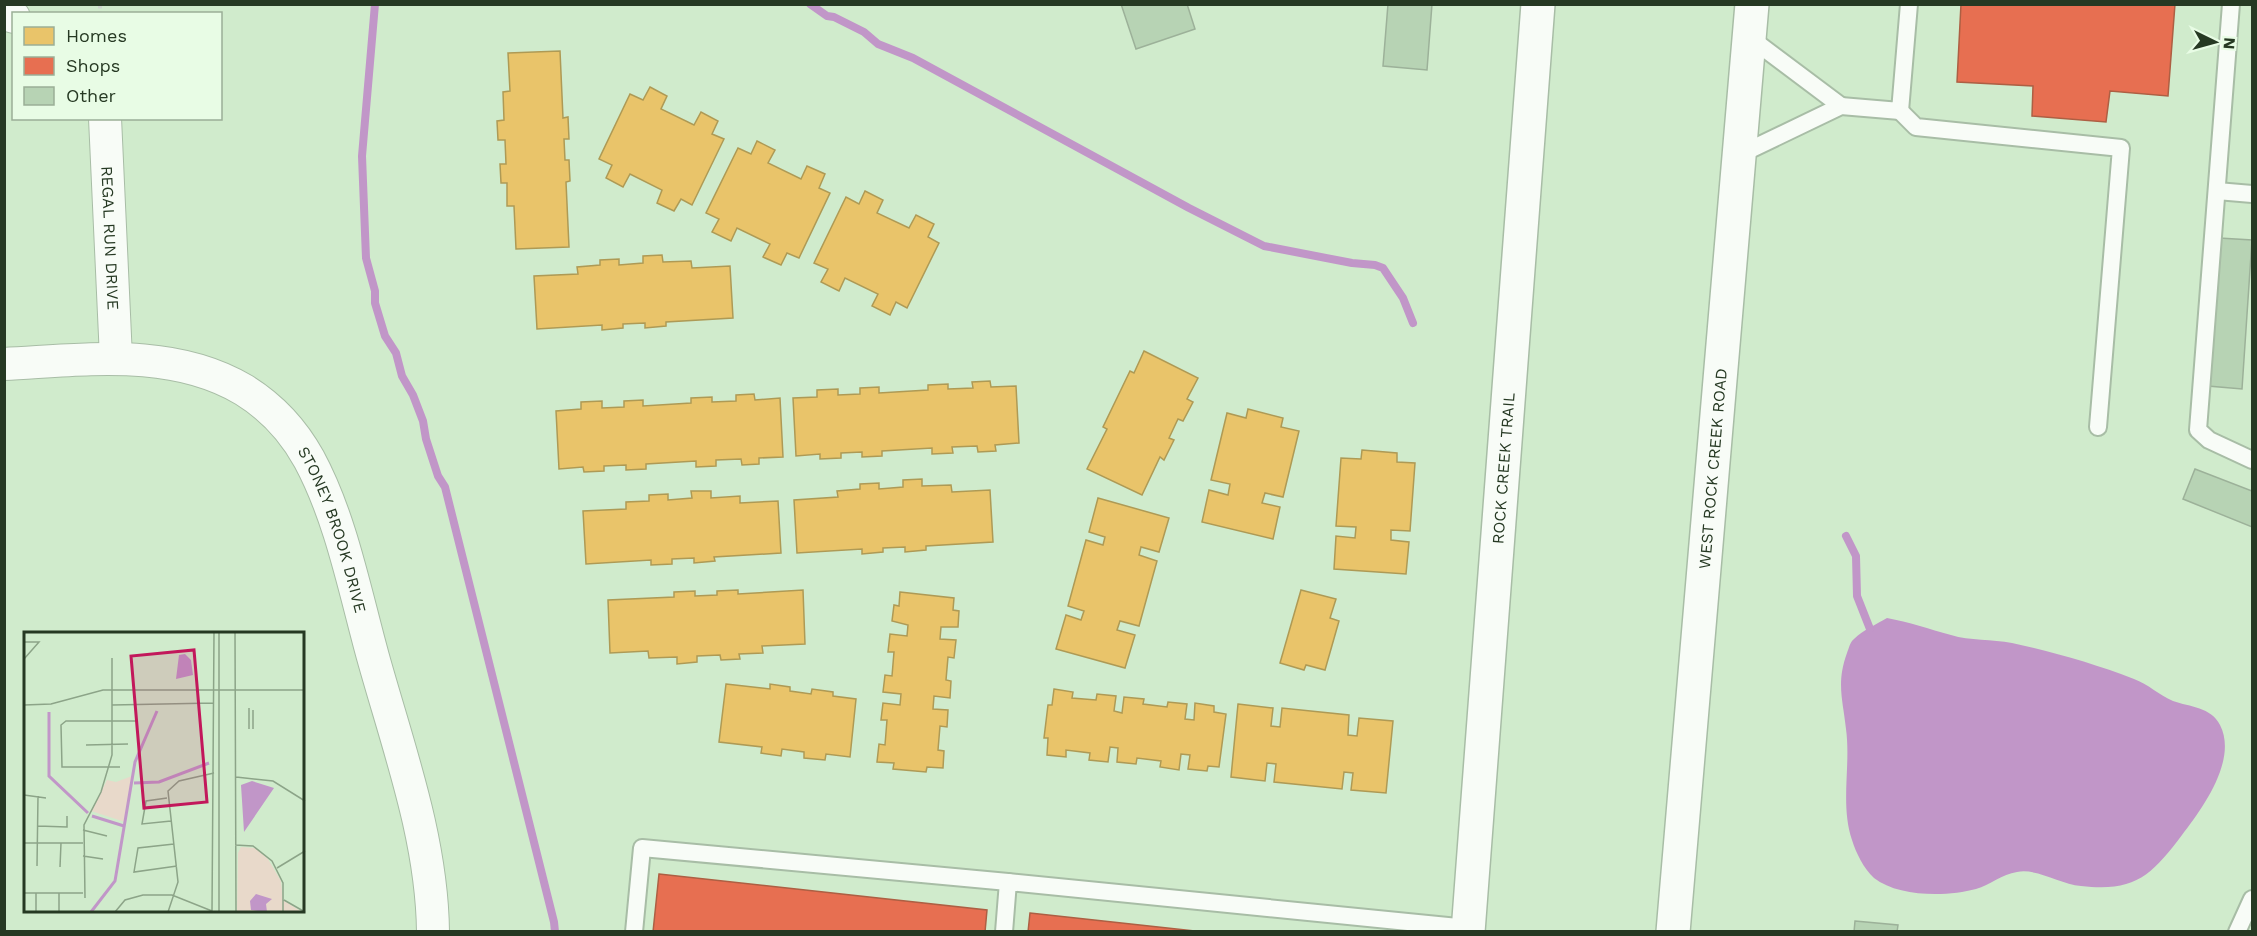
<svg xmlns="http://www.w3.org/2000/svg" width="2257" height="936" font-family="'Work Sans',sans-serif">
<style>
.water{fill:#c196c8}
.homes{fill:#e9c46a;stroke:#ae9a55;stroke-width:1.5}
.shops{fill:#e76f51;stroke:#ad5f43;stroke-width:1.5}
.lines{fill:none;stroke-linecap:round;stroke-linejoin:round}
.stream{stroke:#c196c8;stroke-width:8}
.building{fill:#b7d3b4;stroke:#9cb199;stroke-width:1.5}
.lane-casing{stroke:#a8bda6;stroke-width:20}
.street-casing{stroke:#a8bda6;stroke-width:34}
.secondary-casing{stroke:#a8bda6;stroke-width:36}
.path{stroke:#cfd7cf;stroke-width:4;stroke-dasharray:4.5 3;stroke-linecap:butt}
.lane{stroke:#f8fcf7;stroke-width:16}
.street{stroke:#f8fcf7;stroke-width:32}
.secondary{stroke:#f8fcf7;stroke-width:33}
.labels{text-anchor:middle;stroke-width:6;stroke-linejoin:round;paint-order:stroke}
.street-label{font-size:16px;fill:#263923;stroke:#e8fce5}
.inset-river{fill:none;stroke:#c196c8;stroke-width:3}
.inset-road{fill:none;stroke:#8ca488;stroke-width:1.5}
.view{fill:#c2185b;fill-opacity:0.15;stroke:#c2185b;stroke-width:3}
.inset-edge{fill:none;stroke:#263923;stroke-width:3}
</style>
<rect width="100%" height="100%" fill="#d0ebcc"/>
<path class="water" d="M1887,618C1909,622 1929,629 1951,635C1970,641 1992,639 2012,643C2053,652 2095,664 2134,679C2148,684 2159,695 2173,701C2190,707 2211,707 2220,725C2238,760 2202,809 2182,835C2151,876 2135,892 2081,886C2060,884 2037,868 2017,872C2002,874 1990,885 1976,889C1947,897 1898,897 1874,878C1864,869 1856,853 1852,840C1840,804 1851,766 1846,729C1843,700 1836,683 1847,653C1849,648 1850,642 1854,639C1863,630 1877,624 1887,618Z"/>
<g class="homes">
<path d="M560,51L563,118L568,117L569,139H564L565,160H569L570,181L566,182L569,247L516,249L514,206H507V183H501L500,164H506L505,140H498L497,121L504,120L503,92L510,91L508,53Z"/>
<path d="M650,87L667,96L661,109L694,125L701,112L718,121L712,134L724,139L692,205L681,199L674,211L657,203L662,190L630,174L623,187L606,178L612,165L599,159L630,94L643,100Z"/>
<path d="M757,141L775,150L768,163L801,179L807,166L825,174L819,188L830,193L799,258L787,253L781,265L763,257L770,244L737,228L731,241L712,232L719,219L706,213L738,148L751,154Z"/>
<path d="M865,191L883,200L877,213L909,228L916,215L934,224L928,237L939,243L907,308L896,302L890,315L872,306L878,294L845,278L839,291L821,282L828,269L814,263L846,197L859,204Z"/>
<path d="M662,255L663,262L691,261L692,268L730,266L733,318L666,322V326L645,328V323L623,324V328L602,330V325L537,329L534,276L578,274L577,267L600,265V260L619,259V265L643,263V256Z"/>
<path d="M1144,351L1198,378L1187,399L1193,402L1183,421L1178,419L1169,438L1174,440L1164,460L1160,457L1142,495L1087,469L1107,429L1103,427L1130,371L1134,373Z"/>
<path d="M990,381L991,387L1016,386L1019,443L995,445L996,451L978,452L977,446L952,447L953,453L932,454V448L882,451V456L862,457V452L841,453V458L820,459V454L796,456L793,398L817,397V390L838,389V395L860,394V388L879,387V393L928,390V385L948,384V389L973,388L972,382Z"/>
<path d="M754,394L755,400L780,398L783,457L759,458V464L742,465L741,459L716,460V466L696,467V461L646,464V469L626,470V465L604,466V471L584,472L583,467L559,469L556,411L581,409V402L602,401V408L624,407V401L643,400V406L691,403V398L712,397V402L736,401V395Z"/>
<path d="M1248,409L1283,418L1281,427L1299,431L1283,497L1265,493L1262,503L1280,507L1273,539L1202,522L1209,490L1228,495L1230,484L1211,480L1227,413L1246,418Z"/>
<path d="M1362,450L1397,453V462L1415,463L1410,531L1391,530V540L1409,542L1406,574L1334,569L1336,536L1355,538L1356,527L1336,526L1341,458L1361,459Z"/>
<path d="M922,479V486L951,485L952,492L990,490L993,542L926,546V550L905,552V547L883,548V552L862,554V549L797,553L794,500L838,497L837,491L860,489V484L879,483V489L903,487V480Z"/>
<path d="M691,491H711V498L740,496V503L778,501L781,553L714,557L715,561L694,563V558L672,559V564L651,565V560L586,564L583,511L626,509V502L649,501V495L668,494V500L692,498Z"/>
<path d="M1098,498L1169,518L1159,552L1141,547L1139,555L1157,561L1139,626L1120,621L1117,630L1135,635L1125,668L1056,649L1066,615L1081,620L1084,611L1068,606L1086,540L1103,545L1105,537L1089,532Z"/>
<path d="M738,590V594L803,590L805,644L762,646L763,653L739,654L740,659L721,660L720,655L697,656V662L677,664V657L649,658L648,651L610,653L608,600L674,597V592L695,591V596L717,595V591Z"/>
<path d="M1301,590L1336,599L1330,618L1339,621L1325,670L1306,665L1304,670L1280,663Z"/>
<path d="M900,592L954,598L953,610L959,611L958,627H941L940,639L956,640L954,658L948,657L946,680L951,681L950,698L934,696L933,709L948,710L947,727L940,726L938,750L944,751L943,768L927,767L926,772L893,769L894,763L877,762L879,744L885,745L887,720H881L883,703L900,705L901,694L883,692L885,675L892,676L894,652H888L890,634L907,636L908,625L892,621L894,605L899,606Z"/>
<path d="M726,684L770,689V684L790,687V691L811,694L812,689L833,692V696L856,699L850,757L826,754L825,760L804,758V752L782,749L781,756L761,753L762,747L719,742Z"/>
<path d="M1054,689L1073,692L1072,698L1096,700L1097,694L1116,696L1114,711L1122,713L1124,697L1144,699L1143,704L1167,707L1168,702L1187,704L1185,719L1194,720L1195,703L1214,706V712L1226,714L1219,767L1208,766L1207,771L1188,769L1190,755L1181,754L1179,770L1160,767L1161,761L1137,758L1136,764L1117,762L1118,748L1110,747L1108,762L1089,760L1090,753L1066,750V757L1047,755L1048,738H1044L1048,705H1052Z"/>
<path d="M1238,704L1273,708L1271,726L1280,727L1282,708L1349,715L1348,735L1357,736L1359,718L1393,721L1386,793L1351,790L1353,773L1344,772L1342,789L1274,782L1276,764L1267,763L1265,781L1231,777Z"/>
</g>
<g class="shops">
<path d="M1961,4H2175L2168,96L2110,91L2106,122L2032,116L2033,86L1957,82Z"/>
<path d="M659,874L987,910L985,932H653Z"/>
<path d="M1030,913L1204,932H1028Z"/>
</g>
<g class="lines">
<g class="stream">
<path d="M375,4L362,156L366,258L375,291V303L385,336L396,353L402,376L413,395L423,421L426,439L438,476L445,487L554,922L555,932"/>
<path d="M810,4L827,16L834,17L864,32L878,44L913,58L1189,208L1264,246L1352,263L1375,265L1383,268L1403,298L1413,323"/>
<path d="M1846,536L1856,556L1857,596L1870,629"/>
</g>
</g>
<g class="building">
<path d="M1121,4H1187L1195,29L1136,49Z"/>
<path d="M1388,4H1432L1427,70L1383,66Z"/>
<path d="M2219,238L2252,240L2242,389L2208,386Z"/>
<path d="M2195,469L2252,491V527L2183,499Z"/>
<path d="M1855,921L1898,925L1897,932H1854Z"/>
</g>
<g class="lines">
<defs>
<g id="lane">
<path d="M2231,4L2198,430L2209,440L2252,460"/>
<path d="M1749,37L1841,106"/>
<path d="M1900,111L1916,127L2121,148L2098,427"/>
<path d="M1739,155L1841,106L1900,111L1909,4"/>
<path d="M2217,191L2252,194"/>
<path d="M634,932L642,848L1008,882"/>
<path d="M1004,932L1008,882L1468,928"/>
<path d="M2237,932L2252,899"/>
</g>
<g id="street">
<path d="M4,14L14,17"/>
<path id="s1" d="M105,118L116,358"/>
<path id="s2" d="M4,364C85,360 172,347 244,390C273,408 293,430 309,459C341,518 355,592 373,657C398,747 432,838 433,932"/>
</g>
<g id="secondary">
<path id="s3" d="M1468,932L1538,4"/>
<path id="s4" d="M1673,932L1752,4"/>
</g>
</defs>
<use href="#lane" class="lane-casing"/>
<use href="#street" class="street-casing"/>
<use href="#secondary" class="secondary-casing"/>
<path class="path" d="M100,4V14"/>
<use href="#lane" class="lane"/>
<use href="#street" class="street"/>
<use href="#secondary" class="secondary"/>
</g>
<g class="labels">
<g class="street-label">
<text dy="6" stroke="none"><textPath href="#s1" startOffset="120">REGAL RUN DRIVE</textPath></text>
<text dy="6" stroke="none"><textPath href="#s3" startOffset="465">ROCK CREEK TRAIL</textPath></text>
<text dy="6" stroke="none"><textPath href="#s4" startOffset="465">WEST ROCK CREEK ROAD</textPath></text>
<text dy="6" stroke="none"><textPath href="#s2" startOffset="416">STONEY BROOK DRIVE</textPath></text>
</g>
</g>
<g transform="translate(24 632)">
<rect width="280" height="280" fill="#d0ebcc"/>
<path d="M108,144L101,190L67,179L83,148L92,150ZM217,215L231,216L244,227L257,249L259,268L278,280H213L214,221Z" fill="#e8d9ca"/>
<path d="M161,22L167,28L169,43L152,47L155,23ZM228,149L250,156L220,200L217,153ZM232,262L248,267L242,272L243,280L227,278L226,269Z" fill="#c196c8"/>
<path class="inset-river" d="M25,80V144L64,181M110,151L135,150L185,131M68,184L100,194M67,280L91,249L111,130L133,79"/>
<path class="inset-road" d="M195,0V280M211,0L212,280M0,10H15L0,27M0,73L27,72L79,58H281M88,73L190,71M225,76V97M229,78V97M62,113L104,112M96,135H38L37,93L42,89H113M212,145L249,149L281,169M0,163L22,166M143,166L122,169L118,192L147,189M14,194L43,195V184M59,198L83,204M0,211H59M150,212L114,216L110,240L153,234M211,213L229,214L248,229L259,251V280M59,224L79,227M13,234L14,164M36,235L37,211M253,236L281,219M0,261H59M61,266L60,193L77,160L88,123V26M260,268L281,280M12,280V261M35,280V261M91,280L101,268L119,263H148L188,279M144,280L154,250L144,159L155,149L190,141M188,280L190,0"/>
<path class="view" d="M170,18L183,170L120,176L107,24Z"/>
<rect width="280" height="280" class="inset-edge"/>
</g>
<rect width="2257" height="936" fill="none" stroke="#263923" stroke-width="12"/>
<rect x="12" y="12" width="210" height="108" fill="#e8fce5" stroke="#9aae97" stroke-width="1.5"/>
<rect x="24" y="27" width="30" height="18" fill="#e9c46a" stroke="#9aae97" stroke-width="1.5"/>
<text x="66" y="42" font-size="18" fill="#263923">Homes</text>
<rect x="24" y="57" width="30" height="18" fill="#e76f51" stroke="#9aae97" stroke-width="1.5"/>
<text x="66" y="72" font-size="18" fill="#263923">Shops</text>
<rect x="24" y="87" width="30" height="18" fill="#b7d3b4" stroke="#9aae97" stroke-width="1.5"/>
<text x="66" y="102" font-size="18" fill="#263923">Other</text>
<g transform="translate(2215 42) rotate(95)" stroke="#e8fce5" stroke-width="4.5" paint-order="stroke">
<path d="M0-4.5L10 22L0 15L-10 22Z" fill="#263923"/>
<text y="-9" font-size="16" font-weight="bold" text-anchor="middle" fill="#263923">N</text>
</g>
</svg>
